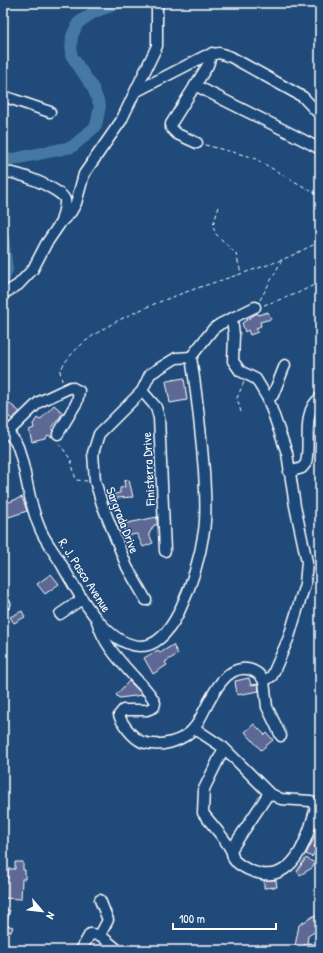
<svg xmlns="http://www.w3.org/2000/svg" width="323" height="953" font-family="'Patrick Hand',sans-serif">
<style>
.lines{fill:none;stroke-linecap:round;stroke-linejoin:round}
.river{stroke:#4578a2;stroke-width:12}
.building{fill:#5d6994;stroke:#fff}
.minor-casing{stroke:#fff;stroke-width:13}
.path{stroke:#fff;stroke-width:1;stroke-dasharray:4 3;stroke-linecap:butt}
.minor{stroke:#1f4a7a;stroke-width:10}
.labels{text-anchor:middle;stroke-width:3;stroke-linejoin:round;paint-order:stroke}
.street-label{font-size:13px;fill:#fff;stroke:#1f4a7a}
</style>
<rect width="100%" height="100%" fill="#1f4a7a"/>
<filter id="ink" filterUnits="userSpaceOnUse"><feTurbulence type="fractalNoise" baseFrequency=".025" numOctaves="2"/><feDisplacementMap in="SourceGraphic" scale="8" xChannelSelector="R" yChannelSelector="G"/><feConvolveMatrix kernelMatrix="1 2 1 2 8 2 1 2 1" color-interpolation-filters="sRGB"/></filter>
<g filter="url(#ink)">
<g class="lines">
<g class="river">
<path d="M3,168L9,160L72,147L96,126L100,106L93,88L71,55L72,36L78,23L94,12L119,3"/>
<path d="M3,237L7,270L3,281"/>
</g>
</g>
<g class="building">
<path d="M268,312L271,319L260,322L261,326L256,328L258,332L250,335L248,330L245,332L242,323L257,313L258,315Z"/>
<path d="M184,378L187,400L170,403L166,381Z"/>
<path d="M3,398L20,412L12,419L8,416L3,422Z"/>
<path d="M54,405L63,413L51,429L53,430L52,437L48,435L45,439L32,442L29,430L34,428L33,424L37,418L40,420Z"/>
<path d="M129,480L133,497L116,498L117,502L109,503L106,496L120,493V488L125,487L124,481Z"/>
<path d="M22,497L27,511L9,517L4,504Z"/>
<path d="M157,517V525H154L149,534L153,543L143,547L137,534L125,536L123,524Z"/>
<path d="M51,574L59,584L45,594L37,584Z"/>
<path d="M22,611L25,617L14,623L10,617Z"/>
<path d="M173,645L178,654L165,662L167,665L153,674L144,658L158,650L160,653Z"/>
<path d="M249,678L251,685L258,684L259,691L237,695L235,681Z"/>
<path d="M129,681L143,695L119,698L116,695Z"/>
<path d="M254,724L265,735L267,733L273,740L261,750L245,732Z"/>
<path d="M315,836L320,839L314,847L317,848L312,857L306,854Z"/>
<path d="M306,858L315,863L312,868L300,875L297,871Z"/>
<path d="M15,862H23V870H25V879H22L21,899L3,898V877L8,878V869H15Z"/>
<path d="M264,880H276L277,887L264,888Z"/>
<path d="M3,909L10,910L6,925L13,927L11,932L3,930Z"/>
<path d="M320,912V932L316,931L308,936L307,943L303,948L295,946L299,925Z"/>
</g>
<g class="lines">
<defs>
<g id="minor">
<path d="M195,85C236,107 278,126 320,149"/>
<path d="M137,91L205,56L219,53L231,57L303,97L320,115"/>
<path d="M3,96L50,112"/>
<path d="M197,143L177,134L171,128V124L208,65L212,53"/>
<path d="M3,173C13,169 62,189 65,200C66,206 62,216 61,222"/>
<path d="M3,294L18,285L33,269L46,244L61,222L71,212L76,203L84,174L121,121L157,46V3"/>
<path d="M232,319L234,335L233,361L240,371L256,379L268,399L287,453L295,506L307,562L305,584L289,637L272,676L264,681"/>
<path d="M191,357L213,329L220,324L255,307"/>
<path d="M142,391L156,407L159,418L165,551"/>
<path d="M268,399L273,395L285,365"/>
<path d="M3,429C8,433 16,441 18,447C27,473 28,501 39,526C43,538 52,549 59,560C75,587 104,646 141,646C160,646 172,626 179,612C191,587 200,558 204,531C207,511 205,491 204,471C201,433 197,395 191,357"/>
<path d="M7,433L39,402L71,387L79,391L77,402L58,434"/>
<path d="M289,472L302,468L306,463C311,443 301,412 320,398"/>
<path d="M146,600L127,567L102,504L95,481L93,453L99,434L142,391L150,374L176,358L191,357"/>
<path d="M3,601L5,604"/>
<path d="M60,614L82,599"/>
<path d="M97,621C104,645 119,660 136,679C143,686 151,693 155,703L154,707L147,710H123L119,715C122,724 133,738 142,742C160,748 183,742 195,727C207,710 220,665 247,669C255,670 260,674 264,681"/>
<path d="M264,681L267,707L281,736"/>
<path d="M194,728L224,748L269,793L281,799L311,801L316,807C309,833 297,879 262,874C252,872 243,868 235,861C232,858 233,854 231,850C224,837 212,825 203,813L204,789L224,748"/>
<path d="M231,850L269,793"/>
<path d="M100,900L108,920L100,935L118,950"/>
<path d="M81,950L90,934L100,935"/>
<path d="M309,950V949"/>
</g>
</defs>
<use href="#minor" class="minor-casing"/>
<g class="path">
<path d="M205,145L252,157L320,196"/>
<path d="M319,195L320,180"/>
<path d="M219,207L213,225L215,233L236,254L241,273"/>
<path d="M260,300L282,260"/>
<path d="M264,305L296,294L320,282"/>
<path d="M62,381L60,371C89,312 222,283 281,260C295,255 307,247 320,242"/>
<path d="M241,412L237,398L244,382"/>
<path d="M59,443L71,460L76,480L87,481"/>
</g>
<use href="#minor" class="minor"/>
</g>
</g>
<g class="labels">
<g class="street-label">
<text transform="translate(148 469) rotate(-93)" y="5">Finisterra Drive</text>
<text transform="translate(123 520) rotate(69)" y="5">Sargrada Drive</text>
<text transform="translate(85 575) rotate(57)" y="5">R. J. Pasco Avenue</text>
</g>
</g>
<rect width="323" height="953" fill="none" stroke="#1f4a7a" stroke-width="16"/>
<rect x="8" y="8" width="307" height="937" fill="none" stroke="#fff" stroke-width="1.5" filter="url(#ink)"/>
<g transform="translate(42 911) rotate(118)" stroke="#1f4a7a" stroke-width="3" paint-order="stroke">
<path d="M0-3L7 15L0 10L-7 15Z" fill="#ffffff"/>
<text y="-6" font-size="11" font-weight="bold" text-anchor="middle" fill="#ffffff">N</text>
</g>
<path d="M173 923v6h103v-6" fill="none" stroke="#ffffff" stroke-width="2"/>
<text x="179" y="923" font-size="12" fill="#ffffff" stroke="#1f4a7a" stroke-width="3" paint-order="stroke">100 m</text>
</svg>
